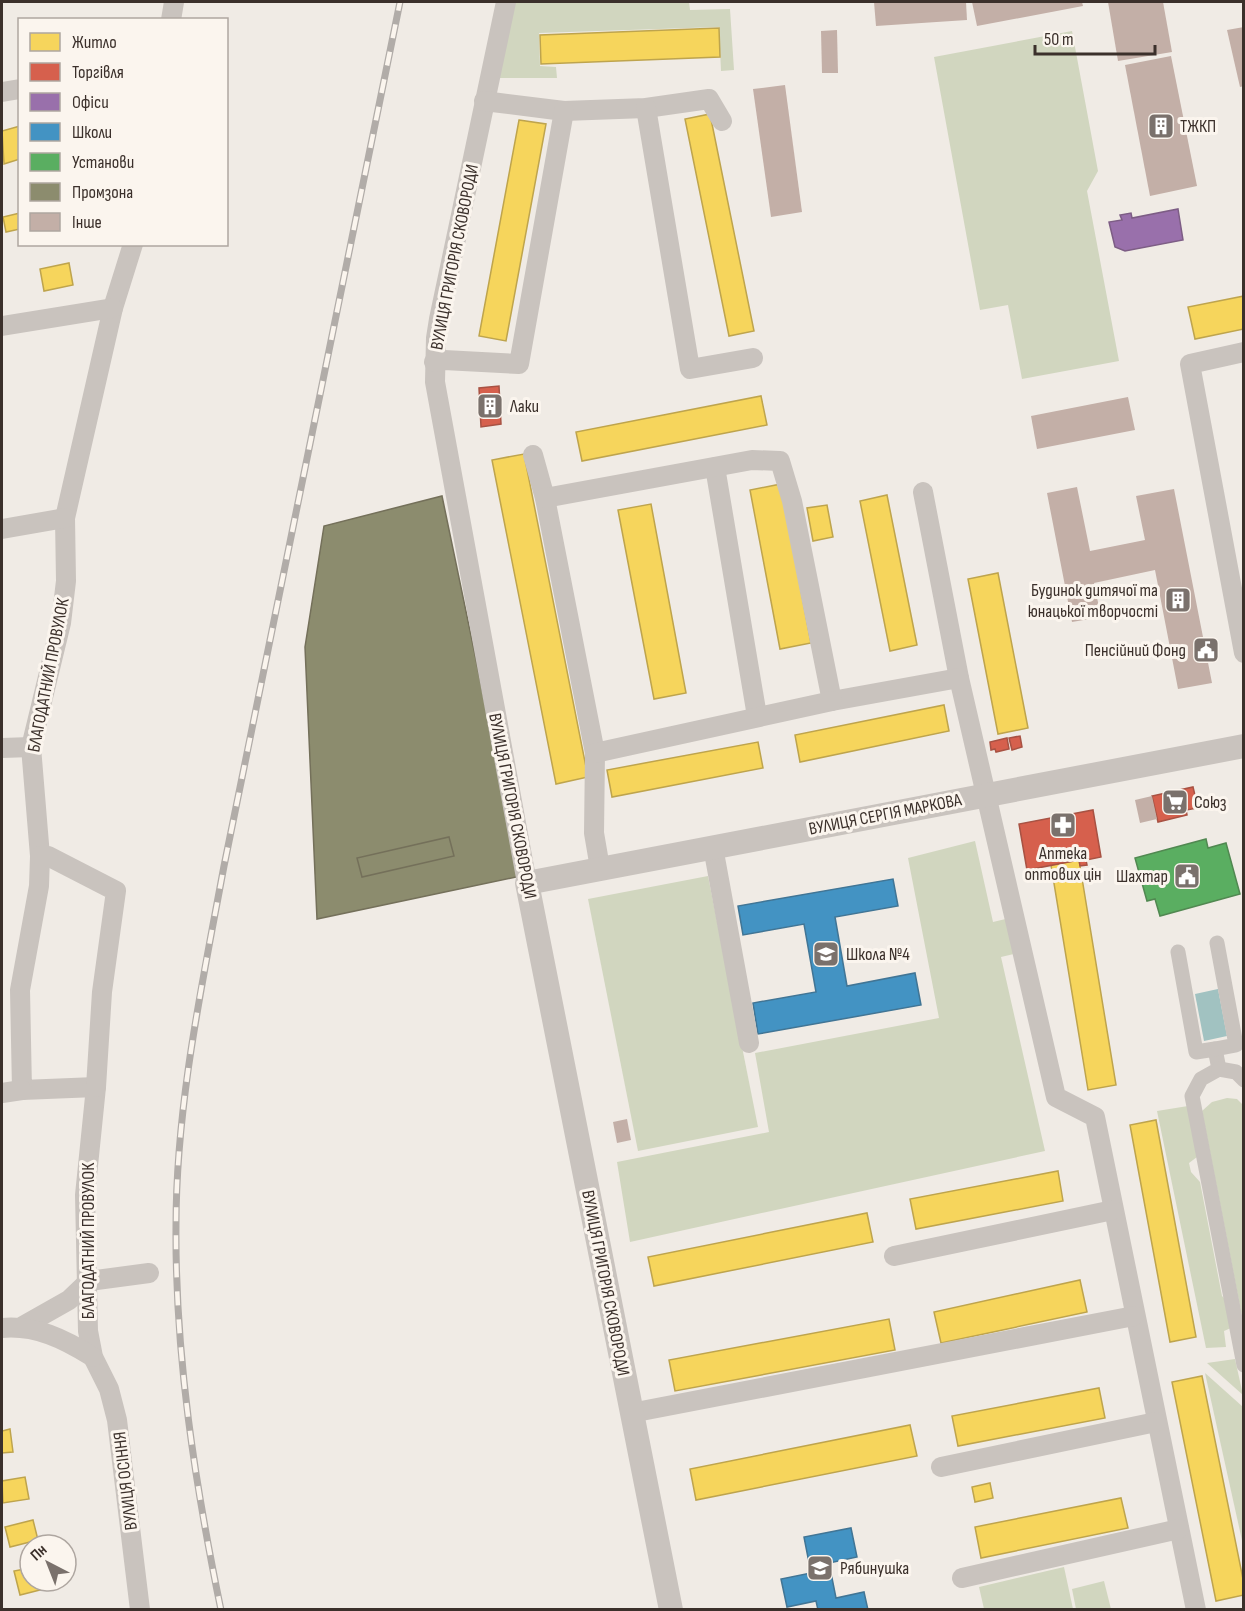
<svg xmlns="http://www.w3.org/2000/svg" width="1245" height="1611" font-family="'Sofia Sans Condensed',sans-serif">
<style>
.green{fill:#d1d6bf}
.water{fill:#a1c2c1}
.homes{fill:#f6d55c;stroke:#bea44d;stroke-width:1.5}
.shops{fill:#d6604d;stroke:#a85243;stroke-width:1.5}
.offices{fill:#9970ab;stroke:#7d5d85;stroke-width:1.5}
.schools{fill:#4393c3;stroke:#417595;stroke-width:1.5}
.public{fill:#5aae61;stroke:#518851;stroke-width:1.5}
.industry{fill:#8c8c6e;stroke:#74705a;stroke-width:1.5}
.building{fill:#c3afa7}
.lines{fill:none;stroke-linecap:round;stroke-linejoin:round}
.pedestrian{stroke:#c9c3be;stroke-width:15}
.minor{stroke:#c9c3be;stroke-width:20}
.tertiary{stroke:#c9c3be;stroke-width:24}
.rail-casing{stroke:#b1aca8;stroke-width:7}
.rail{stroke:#fbf5ee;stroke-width:4.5;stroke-dasharray:14;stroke-linecap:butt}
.labels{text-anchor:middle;stroke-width:6;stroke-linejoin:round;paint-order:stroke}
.poi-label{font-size:18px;fill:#3b302b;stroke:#fbf5ee;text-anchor:start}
.street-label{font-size:18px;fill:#3b302b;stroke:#fbf5ee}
</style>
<rect width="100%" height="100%" fill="#f0ebe5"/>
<g class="green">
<path d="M514,2H689L690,10L730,9L734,70L721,71L719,27L539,33L540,66L556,67L557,78H497Z"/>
<path d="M1072,31L1098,171L1087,191L1119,361L1022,379L1008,305L980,310L934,57Z"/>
<path d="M975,841L993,922L1014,917L1022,952L1001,957L1045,1151L630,1242L617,1162L769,1132L755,1053L939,1018L908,858Z"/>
<path d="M708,876L758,1127L638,1151L588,899Z"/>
<path d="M1227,1098L1237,1099L1243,1105L1244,1327L1202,1111L1212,1102Z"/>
<path d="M1188,1106L1197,1157L1189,1163L1191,1172L1200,1182L1222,1296L1227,1301L1231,1328L1224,1331L1226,1347L1206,1348L1157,1111Z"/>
<path d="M1235,1359L1243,1395L1207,1363Z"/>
<path d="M1205,1373L1243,1407V1545Z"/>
<path d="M1064,1567L1073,1609H984L979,1587Z"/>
<path d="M1104,1581L1111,1609H1076L1072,1589Z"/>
</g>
<path class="water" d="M1218,989L1227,1036L1204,1041L1195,994Z"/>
<g class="homes">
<path d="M719,28L720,57L541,64L540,35Z"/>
<path d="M710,114L754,331L729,336L685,119Z"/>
<path d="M519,120L546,124L506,341L479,336Z"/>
<path d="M20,126V159L4,164L2,131Z"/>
<path d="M20,213V229L6,232L3,217Z"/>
<path d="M69,263L73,285L44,291L40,269Z"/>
<path d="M1244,296V329L1195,339L1188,307Z"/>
<path d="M761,396L767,425L582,461L576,432Z"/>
<path d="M524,454L588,777L556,784L492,460Z"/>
<path d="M781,484L811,643L780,649L750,490Z"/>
<path d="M887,495L917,645L890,651L860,501Z"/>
<path d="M651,504L686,693L654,699L618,510Z"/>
<path d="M827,505L833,537L813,541L807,508Z"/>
<path d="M998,573L1028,728L998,734L968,579Z"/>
<path d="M944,705L949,731L800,762L795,735Z"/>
<path d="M758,742L763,768L612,797L607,770Z"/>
<path d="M1079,860L1116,1085L1088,1090L1051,865Z"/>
<path d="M1156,1120L1196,1337L1170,1342L1130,1125Z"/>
<path d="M1058,1171L1063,1201L916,1229L910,1199Z"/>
<path d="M867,1213L873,1242L654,1286L648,1257Z"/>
<path d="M1080,1280L1087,1312L941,1343L934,1312Z"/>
<path d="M889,1319L895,1350L675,1391L669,1360Z"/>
<path d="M1202,1376L1244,1584V1595L1216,1601L1172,1382Z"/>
<path d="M1099,1388L1105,1418L958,1446L952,1416Z"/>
<path d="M910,1425L917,1456L696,1500L690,1469Z"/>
<path d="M10,1429L13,1452L2,1453V1431Z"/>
<path d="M25,1477L29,1499L3,1503L2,1481Z"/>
<path d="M990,1483L993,1498L975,1502L972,1487Z"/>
<path d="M1121,1498L1128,1528L981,1558L975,1527Z"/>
<path d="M33,1520L38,1540L10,1547L5,1527Z"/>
<path d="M30,1568V1581H42L44,1589L20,1595L14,1571Z"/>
</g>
<g class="shops">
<path d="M499,386L501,424L481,427L479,388Z"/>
<path d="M1020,736L1022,747L1012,750L1009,738Z"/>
<path d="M1007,738L1009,749L996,752L995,749L991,750L990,742Z"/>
<path d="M1193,787L1198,808L1186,810L1187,815L1158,822L1152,796Z"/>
<path d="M1093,810L1101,857L1086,860L1087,865L1080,866L1079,860L1027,870L1019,824Z"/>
</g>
<path class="offices" d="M1178,209L1183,240L1125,251L1115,247L1109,222L1122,220L1120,215L1131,213L1132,218Z"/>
<g class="schools">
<path d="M893,879L898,906L835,917L847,986L915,973L921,1005L758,1034L753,1003L816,992L804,924L743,935L738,906Z"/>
<path d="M851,1528L857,1557L829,1563L836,1598L864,1592L868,1610H818L816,1601L787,1607L781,1579L811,1573L804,1537Z"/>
</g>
<path class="public" d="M1206,839L1208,848L1226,843L1240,894L1160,916L1155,899L1147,901L1135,858Z"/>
<g class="industry">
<path d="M442,496L521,876L317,919L305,647L324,526Z"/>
<path d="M449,837L454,856L362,877L357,858Z"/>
</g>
<g class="building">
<path d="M874,2H966L967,20L876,26Z"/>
<path d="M972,2H1082L1083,6L977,26Z"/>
<path d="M1108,2H1163L1172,52L1118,61Z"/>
<path d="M1244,27V86L1240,87L1227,30Z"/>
<path d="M837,30L838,73H822L821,31Z"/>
<path d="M1171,56L1197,186L1150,196L1125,65Z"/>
<path d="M785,85L802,212L771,217L753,89Z"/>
<path d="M1128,397L1135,430L1037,449L1031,416Z"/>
<path d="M1077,487L1090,551L1145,540L1136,496L1174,489L1212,683L1178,689L1155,570L1094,583L1101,617L1072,622L1047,493Z"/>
<path d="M1152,796L1157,819L1140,823L1135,800Z"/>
<path d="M627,1119L631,1140L617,1143L613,1122Z"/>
</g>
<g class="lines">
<g class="pedestrian">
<path d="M1178,952L1196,1052L1215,1049L1219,1069L1201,1079L1192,1096L1244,1365"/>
<path d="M1215,1049L1236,1045L1217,943"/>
<path d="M1219,1069L1236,1072L1244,1080"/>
</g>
<g class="minor">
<path d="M506,2L439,319L436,338L435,382L527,883"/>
<path d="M171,20L174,2"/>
<path d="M2,92L20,89"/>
<path d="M484,101L564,111L646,108L709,99L722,121"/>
<path d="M646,108L690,369L753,358"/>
<path d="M133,244L113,308L65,518L66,581L61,623L31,747L40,856L39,886L20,990L22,1090L96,1087L85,1195L88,1331L93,1357L109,1389L117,1420L140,1610"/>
<path d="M2,326L113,308"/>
<path d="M1244,352L1190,364L1244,653"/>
<path d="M434,362L444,360L519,364L564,111"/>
<path d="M533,455L545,498L595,753L594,833L600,868"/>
<path d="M715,467L757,716"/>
<path d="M923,492L959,678"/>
<path d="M545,498L752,460L780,461L792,501L832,701L959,678L1056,1097L1095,1117L1196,1610"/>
<path d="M2,529L65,518"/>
<path d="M2,748L31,747"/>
<path d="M595,753L832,701"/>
<path d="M713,847L749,1043"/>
<path d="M40,856H48L116,891L102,992L96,1087"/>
<path d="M2,1093L22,1090"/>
<path d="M894,1256L1113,1210"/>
<path d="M23,1326L69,1300L89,1281L149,1273"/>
<path d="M2,1328C36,1325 64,1339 93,1357"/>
<path d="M631,1413L1134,1316"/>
<path d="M941,1467L1156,1422"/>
<path d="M962,1578L1179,1529"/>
</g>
<path class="tertiary" d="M671,1610L527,883L1244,746"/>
<defs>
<path id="rail" d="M221,1610C195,1484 175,1355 176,1226C176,1105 202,985 224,866L400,2"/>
</defs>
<use href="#rail" class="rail-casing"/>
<use href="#rail" class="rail"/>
</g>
<defs>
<symbol id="building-square" viewBox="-11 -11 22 22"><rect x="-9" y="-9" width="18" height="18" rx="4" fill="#7a716c" stroke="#fbf5ee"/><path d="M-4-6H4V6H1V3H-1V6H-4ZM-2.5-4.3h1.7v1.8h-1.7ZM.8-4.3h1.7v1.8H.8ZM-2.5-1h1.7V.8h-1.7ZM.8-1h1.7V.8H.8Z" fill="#fff"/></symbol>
<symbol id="civic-square" viewBox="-11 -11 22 22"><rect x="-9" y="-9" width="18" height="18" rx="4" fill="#7a716c" stroke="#fbf5ee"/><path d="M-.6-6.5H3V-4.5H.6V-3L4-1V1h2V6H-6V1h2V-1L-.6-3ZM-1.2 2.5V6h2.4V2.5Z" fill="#fff"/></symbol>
<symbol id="supermarket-square" viewBox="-11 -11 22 22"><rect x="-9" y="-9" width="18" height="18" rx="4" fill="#7a716c" stroke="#fbf5ee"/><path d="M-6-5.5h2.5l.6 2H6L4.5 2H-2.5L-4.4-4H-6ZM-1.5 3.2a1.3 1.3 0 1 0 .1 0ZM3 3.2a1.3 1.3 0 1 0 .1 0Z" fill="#fff"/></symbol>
<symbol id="pharmacy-square" viewBox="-11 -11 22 22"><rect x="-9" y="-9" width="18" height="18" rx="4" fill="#7a716c" stroke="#fbf5ee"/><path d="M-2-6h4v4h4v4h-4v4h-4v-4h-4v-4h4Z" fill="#fff"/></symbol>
<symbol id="school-square" viewBox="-11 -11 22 22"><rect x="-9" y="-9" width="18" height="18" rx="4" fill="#7a716c" stroke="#fbf5ee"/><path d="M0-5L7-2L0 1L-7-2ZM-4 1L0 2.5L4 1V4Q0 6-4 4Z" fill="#fff"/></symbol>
</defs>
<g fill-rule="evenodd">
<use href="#building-square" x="1146" y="111" width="30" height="30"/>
<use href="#building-square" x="475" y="391" width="30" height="30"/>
<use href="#building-square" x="1163" y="585" width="30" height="30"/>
<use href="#civic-square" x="1191" y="635" width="30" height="30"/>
<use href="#supermarket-square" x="1160" y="787" width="30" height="30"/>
<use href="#pharmacy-square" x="1048" y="810" width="30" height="30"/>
<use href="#civic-square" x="1172" y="861" width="30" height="30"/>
<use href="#school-square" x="811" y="939" width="30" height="30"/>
<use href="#school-square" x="805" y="1553" width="30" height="30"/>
</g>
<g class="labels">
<g class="poi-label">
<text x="1180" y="132">ТЖКП</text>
<text x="510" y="412">Лаки</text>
<text x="1158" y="596" text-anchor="end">Будинок дитячої та<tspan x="1158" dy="21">юнацької творчості</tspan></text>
<text x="1186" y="656" text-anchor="end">Пенсійний Фонд</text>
<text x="1194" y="808">Союз</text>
<text x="1063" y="859" text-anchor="middle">Аптека<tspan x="1063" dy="21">оптових цін</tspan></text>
<text x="1168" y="882" text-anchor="end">Шахтар</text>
<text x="846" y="960">Школа №4</text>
<text x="840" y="1574">Рябинушка</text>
</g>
<g class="street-label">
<text transform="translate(454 257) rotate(-79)" y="6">ВУЛИЦЯ ГРИГОРІЯ СКОВОРОДИ</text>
<text transform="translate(48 675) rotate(-79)" y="6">БЛАГОДАТНИЙ ПРОВУЛОК</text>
<text transform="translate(513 806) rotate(79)" y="6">ВУЛИЦЯ ГРИГОРІЯ СКОВОРОДИ</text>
<text transform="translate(885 814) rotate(-11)" y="6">ВУЛИЦЯ СЕРГІЯ МАРКОВА</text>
<text transform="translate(88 1241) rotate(-90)" y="6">БЛАГОДАТНИЙ ПРОВУЛОК</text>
<text transform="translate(606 1283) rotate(79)" y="6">ВУЛИЦЯ ГРИГОРІЯ СКОВОРОДИ</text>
<text transform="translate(125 1481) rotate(-97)" y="6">ВУЛИЦЯ ОСІННЯ</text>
</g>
</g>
<rect width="1245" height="1611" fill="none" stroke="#3b302b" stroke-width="6"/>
<rect x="18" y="18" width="210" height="228" fill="#fbf5ee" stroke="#aea6a0" stroke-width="1.5"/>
<rect x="30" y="33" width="30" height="18" fill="#f6d55c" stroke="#aea6a0" stroke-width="1.5"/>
<text x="72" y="48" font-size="18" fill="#3b302b">Житло</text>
<rect x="30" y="63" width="30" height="18" fill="#d6604d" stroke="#aea6a0" stroke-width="1.5"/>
<text x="72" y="78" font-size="18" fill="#3b302b">Торгівля</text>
<rect x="30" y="93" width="30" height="18" fill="#9970ab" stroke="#aea6a0" stroke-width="1.5"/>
<text x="72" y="108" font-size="18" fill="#3b302b">Офіси</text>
<rect x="30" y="123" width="30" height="18" fill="#4393c3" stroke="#aea6a0" stroke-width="1.5"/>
<text x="72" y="138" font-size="18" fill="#3b302b">Школи</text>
<rect x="30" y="153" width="30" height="18" fill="#5aae61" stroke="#aea6a0" stroke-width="1.5"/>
<text x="72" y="168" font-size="18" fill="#3b302b">Установи</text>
<rect x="30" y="183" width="30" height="18" fill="#8c8c6e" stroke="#aea6a0" stroke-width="1.5"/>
<text x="72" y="198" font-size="18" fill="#3b302b">Промзона</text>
<rect x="30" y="213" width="30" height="18" fill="#c3afa7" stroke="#aea6a0" stroke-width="1.5"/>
<text x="72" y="228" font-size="18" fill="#3b302b">Інше</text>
<g transform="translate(48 1563) rotate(318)"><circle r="28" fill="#fbf5ee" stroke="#aea6a0" stroke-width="1.5"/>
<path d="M0-4.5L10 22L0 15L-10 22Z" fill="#7a716c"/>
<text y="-9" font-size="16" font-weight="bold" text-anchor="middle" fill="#3b302b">Пн</text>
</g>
<path d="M1035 45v9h120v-9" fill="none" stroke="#3b302b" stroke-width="3"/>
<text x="1044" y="45" font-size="18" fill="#3b302b" stroke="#fbf5ee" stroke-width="4.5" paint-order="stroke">50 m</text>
</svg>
